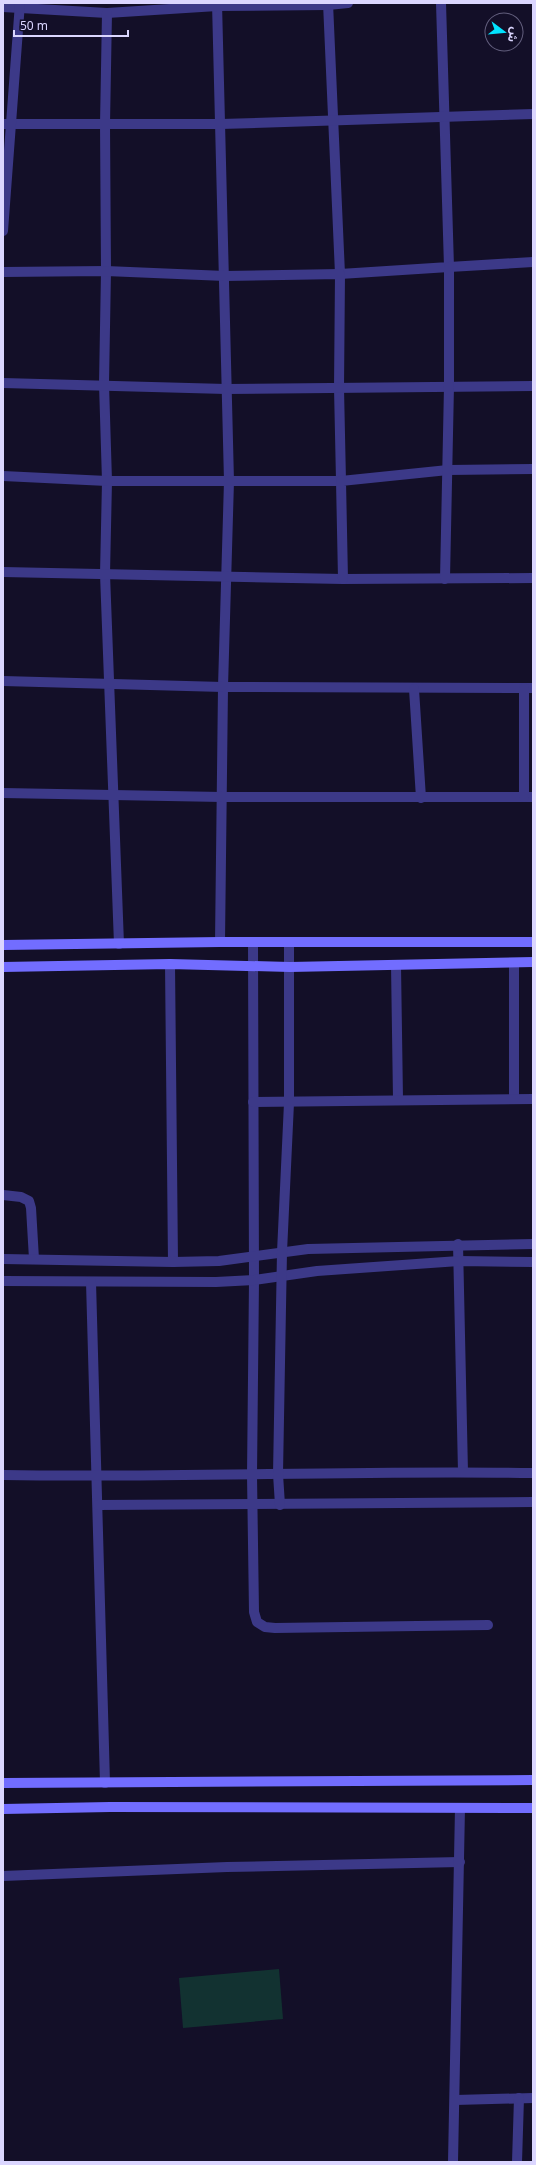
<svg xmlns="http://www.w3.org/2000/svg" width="536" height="2165" font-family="'Noto Sans','Noto Sans Arabic',sans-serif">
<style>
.garden{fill:#123231}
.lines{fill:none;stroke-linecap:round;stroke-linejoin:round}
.minor{stroke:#3c3988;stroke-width:10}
.secondary{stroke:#726dff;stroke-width:10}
</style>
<rect width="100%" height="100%" fill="#130f28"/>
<path class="garden" d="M279,1969L283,2019L183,2028L179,1978Z"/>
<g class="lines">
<g class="minor">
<path d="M217,3L229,481L223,687L220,942"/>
<path d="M328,3L340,274L449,267L441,3"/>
<path d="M3,7L107,13L217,6L328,5L348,3"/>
<path d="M107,13L105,124L106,271L104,384L107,481L105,574L119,944"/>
<path d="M3,124H221L533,114"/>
<path d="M3,231L20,3"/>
<path d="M3,272L106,271L225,276L340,274L339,388L341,481H107L3,476"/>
<path d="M3,383L226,389L533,386"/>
<path d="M3,572L343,579L533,578"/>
<path d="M343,579L341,481L448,470L533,469"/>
<path d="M445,579L449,386V267L533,262"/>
<path d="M3,681L223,687L533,688"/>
<path d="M414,689L421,798"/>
<path d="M3,793L222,797H533"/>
<path d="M524,797V688"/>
<path d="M253,942L254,1280L252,1475L254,1612L257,1622L265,1627L275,1628L488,1625"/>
<path d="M170,964L173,1262"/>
<path d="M396,965L398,1099"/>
<path d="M514,1099V963"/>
<path d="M253,1102L533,1099"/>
<path d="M3,1195L21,1197L29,1201L31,1208L34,1259"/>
<path d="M458,1244L463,1472"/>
<path d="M3,1259L173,1262L219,1261L308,1249L533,1244"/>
<path d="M3,1281L216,1282L254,1280L317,1271L459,1261L533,1262"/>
<path d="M91,1282L105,1783"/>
<path d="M3,1475C180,1478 356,1470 533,1473"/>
<path d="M98,1505L533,1502"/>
<path d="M280,1505L278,1474L282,1252L289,1103V942"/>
<path d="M3,1876L227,1867L460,1862"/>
<path d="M455,2100L533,2098"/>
<path d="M453,2162L460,1808"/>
<path d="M517,2162L519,2098"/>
</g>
<g class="secondary">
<path d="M3,945L220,942H533"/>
<path d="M3,967L170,964L290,967L533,962"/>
<path d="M3,1783L533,1780"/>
<path d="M3,1809L110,1807L533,1808"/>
</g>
</g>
<rect width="536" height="2165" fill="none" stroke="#dbd6ff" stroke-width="8"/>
<g transform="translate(504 32) rotate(106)"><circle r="19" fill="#130f28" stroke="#635f7e"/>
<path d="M0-3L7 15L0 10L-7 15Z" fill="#02e3ff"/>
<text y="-6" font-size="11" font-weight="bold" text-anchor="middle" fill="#dbd6ff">ش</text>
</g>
<path d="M14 30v6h114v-6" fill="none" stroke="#dbd6ff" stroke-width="2"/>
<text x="20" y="30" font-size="12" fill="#dbd6ff" stroke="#130f28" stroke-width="3" paint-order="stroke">50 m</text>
</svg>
